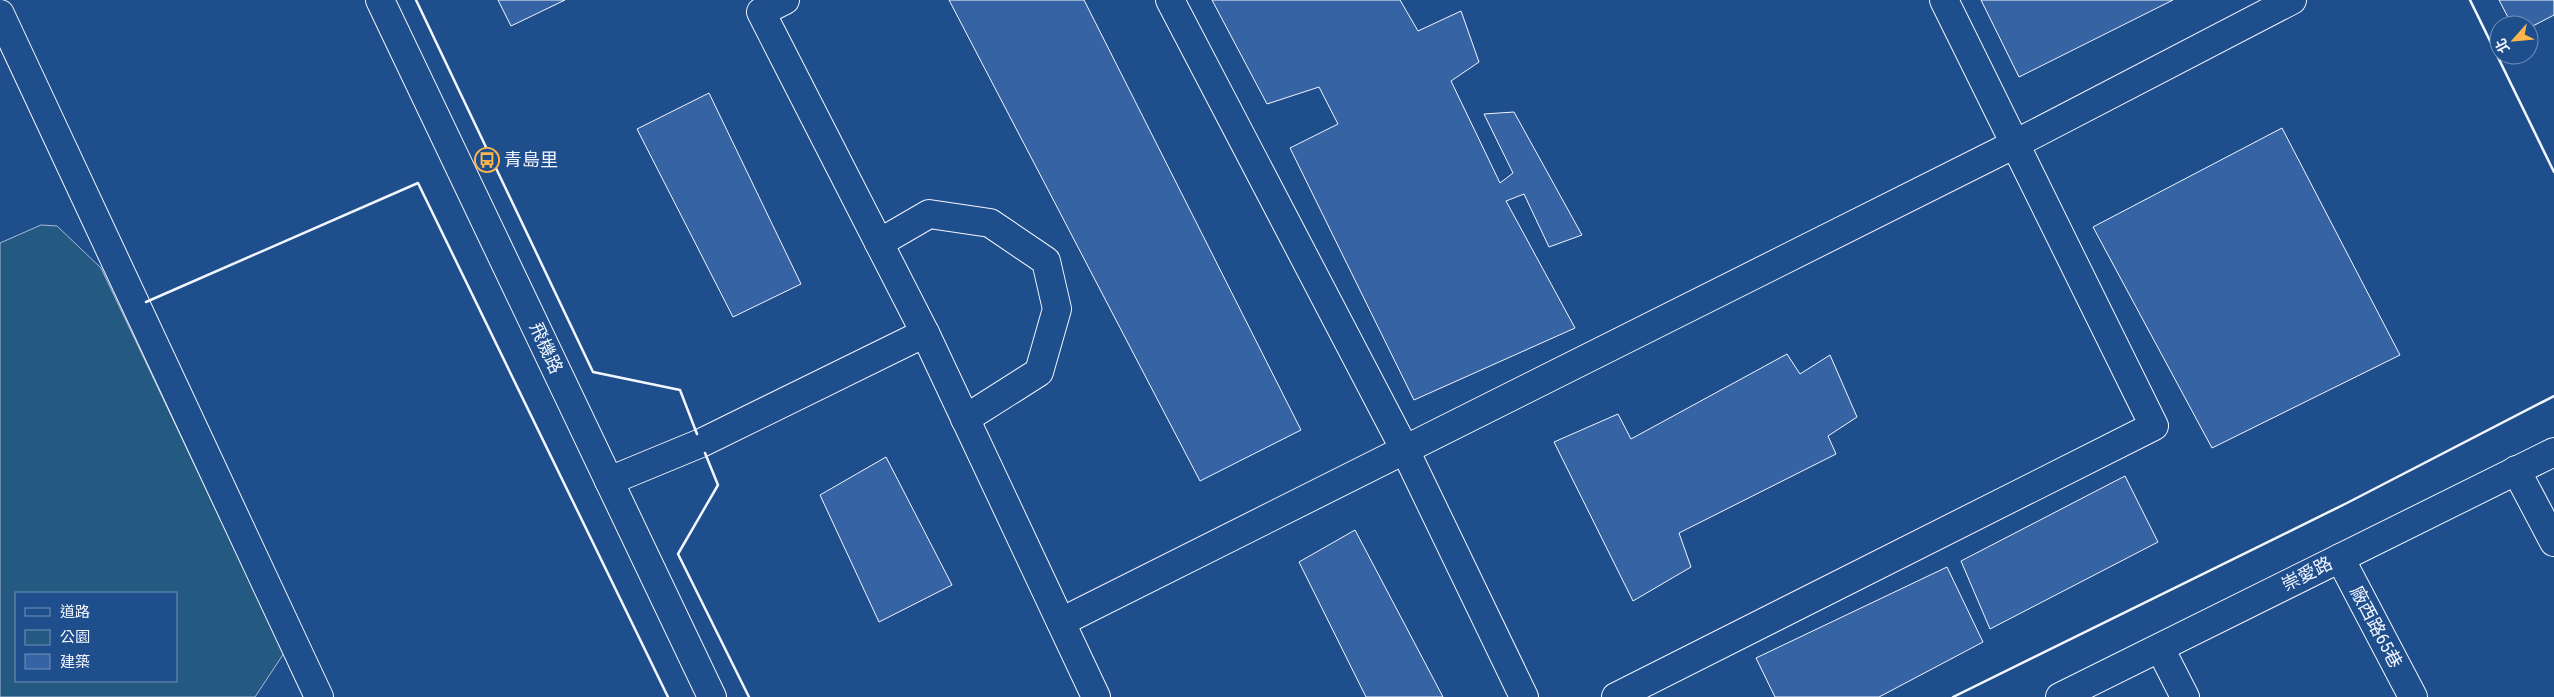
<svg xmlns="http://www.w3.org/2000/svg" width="2554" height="697" font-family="'Roboto Condensed','Noto Sans TC',sans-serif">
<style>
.green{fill:#245a82;stroke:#a8bbd7;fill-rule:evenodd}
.building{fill:#3563a3;stroke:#f2f6ff}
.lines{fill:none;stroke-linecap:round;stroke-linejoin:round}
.minor-casing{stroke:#f2f6ff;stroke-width:30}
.minor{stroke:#1f4e8c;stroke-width:28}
.wall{stroke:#f2f6ff;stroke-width:2.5}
.labels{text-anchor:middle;stroke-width:4;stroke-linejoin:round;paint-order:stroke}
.poi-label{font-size:18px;fill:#f2f6ff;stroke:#1f4e8c;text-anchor:start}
.street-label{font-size:18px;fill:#f2f6ff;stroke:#1f4e8c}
</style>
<rect width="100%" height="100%" fill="#1f4e8c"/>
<path class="green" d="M41,225L57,226L101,268L284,653L255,697H0V243ZM16,593H176V681H16Z"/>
<g class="building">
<path d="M498,0H565L511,26Z"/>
<path d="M949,0H1084L1301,430L1200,481Z"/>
<path d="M1212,0H1400L1418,31L1461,11L1479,62L1451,81L1500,183L1513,173L1484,114L1514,112L1582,235L1549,247L1524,194L1506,201L1575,328L1414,400L1290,148L1338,124L1319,87L1267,104Z"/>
<path d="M1981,0H2173L2019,77Z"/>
<path d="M2499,0H2554V15L2529,28V25H2512Z"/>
<path d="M709,93L801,284L733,317L637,129Z"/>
<path d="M2282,128L2400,355L2212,448L2093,227Z"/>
<path d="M1787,354L1800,374L1830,355L1857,417L1828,436L1836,454L1679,533L1691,567L1633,601L1554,442L1618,414L1631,439Z"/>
<path d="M886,457L952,585L879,622L820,495Z"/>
<path d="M2125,476L2158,542L1990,629L1961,561Z"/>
<path d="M1355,530L1443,697H1366L1299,562Z"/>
<path d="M1947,567L1983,642L1879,697H1775L1756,658Z"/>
</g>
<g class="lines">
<defs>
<g id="minor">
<path d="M380,0L712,697"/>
<path d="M785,0L761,12L925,333L1096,697"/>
<path d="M1170,0L1405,450L1524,697"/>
<path d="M0,14L319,697"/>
<path d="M879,243L929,214L990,223L1046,261L1057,309L1039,372L965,419"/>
<path d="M2516,470L2554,542"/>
<path d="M609,481L701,443L925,333"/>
<path d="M2340,558L2413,697"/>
<path d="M1061,622L2015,144L2292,0"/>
<path d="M2160,648L2185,697"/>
<path d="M1616,697L2154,426L1944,0"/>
<path d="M2060,697L2554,452"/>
</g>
</defs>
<use href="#minor" class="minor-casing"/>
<use href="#minor" class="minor"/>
<g class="wall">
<path d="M416,0L593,372L680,390L697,434"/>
<path d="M2470,0L2554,172"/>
<path d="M146,302L418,183L668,697"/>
<path d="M705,453L718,485L678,554L749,697"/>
<path d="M1953,697L2347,503L2554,396"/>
</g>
</g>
<defs>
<symbol id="bus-ring" viewBox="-11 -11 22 22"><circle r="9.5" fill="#1f4e8c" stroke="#ffb74d" stroke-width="1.5"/><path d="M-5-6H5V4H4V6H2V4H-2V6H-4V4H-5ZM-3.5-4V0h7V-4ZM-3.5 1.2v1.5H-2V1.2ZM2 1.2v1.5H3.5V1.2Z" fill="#ffb74d"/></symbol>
</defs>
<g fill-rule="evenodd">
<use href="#bus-ring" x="473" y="146" width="28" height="28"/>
</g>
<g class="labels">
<g class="poi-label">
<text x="504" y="166">青島里</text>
</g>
<g class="street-label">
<text transform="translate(546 348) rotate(65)" y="6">飛機路</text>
<text transform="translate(2307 574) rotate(-27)" y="6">崇愛路</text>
<text transform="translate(2376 627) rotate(62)" y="6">廠西路65巷</text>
</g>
</g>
<rect x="15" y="592" width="162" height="90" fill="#1f4e8c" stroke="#7391ba"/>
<rect x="25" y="608" width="25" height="8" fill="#1f4e8c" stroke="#7391ba"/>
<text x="60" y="617" font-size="15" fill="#f2f6ff">道路</text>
<rect x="25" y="630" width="25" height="15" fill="#245a82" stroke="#7391ba"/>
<text x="60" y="642" font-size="15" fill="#f2f6ff">公園</text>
<rect x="25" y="654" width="25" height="15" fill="#3563a3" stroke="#7391ba"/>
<text x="60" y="667" font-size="15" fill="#f2f6ff">建築</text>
<g transform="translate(2514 40) rotate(243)"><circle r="24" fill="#1f4e8c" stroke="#7391ba"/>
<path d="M0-4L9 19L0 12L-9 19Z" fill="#ffb74d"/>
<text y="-8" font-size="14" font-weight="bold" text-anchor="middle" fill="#f2f6ff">北</text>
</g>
</svg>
